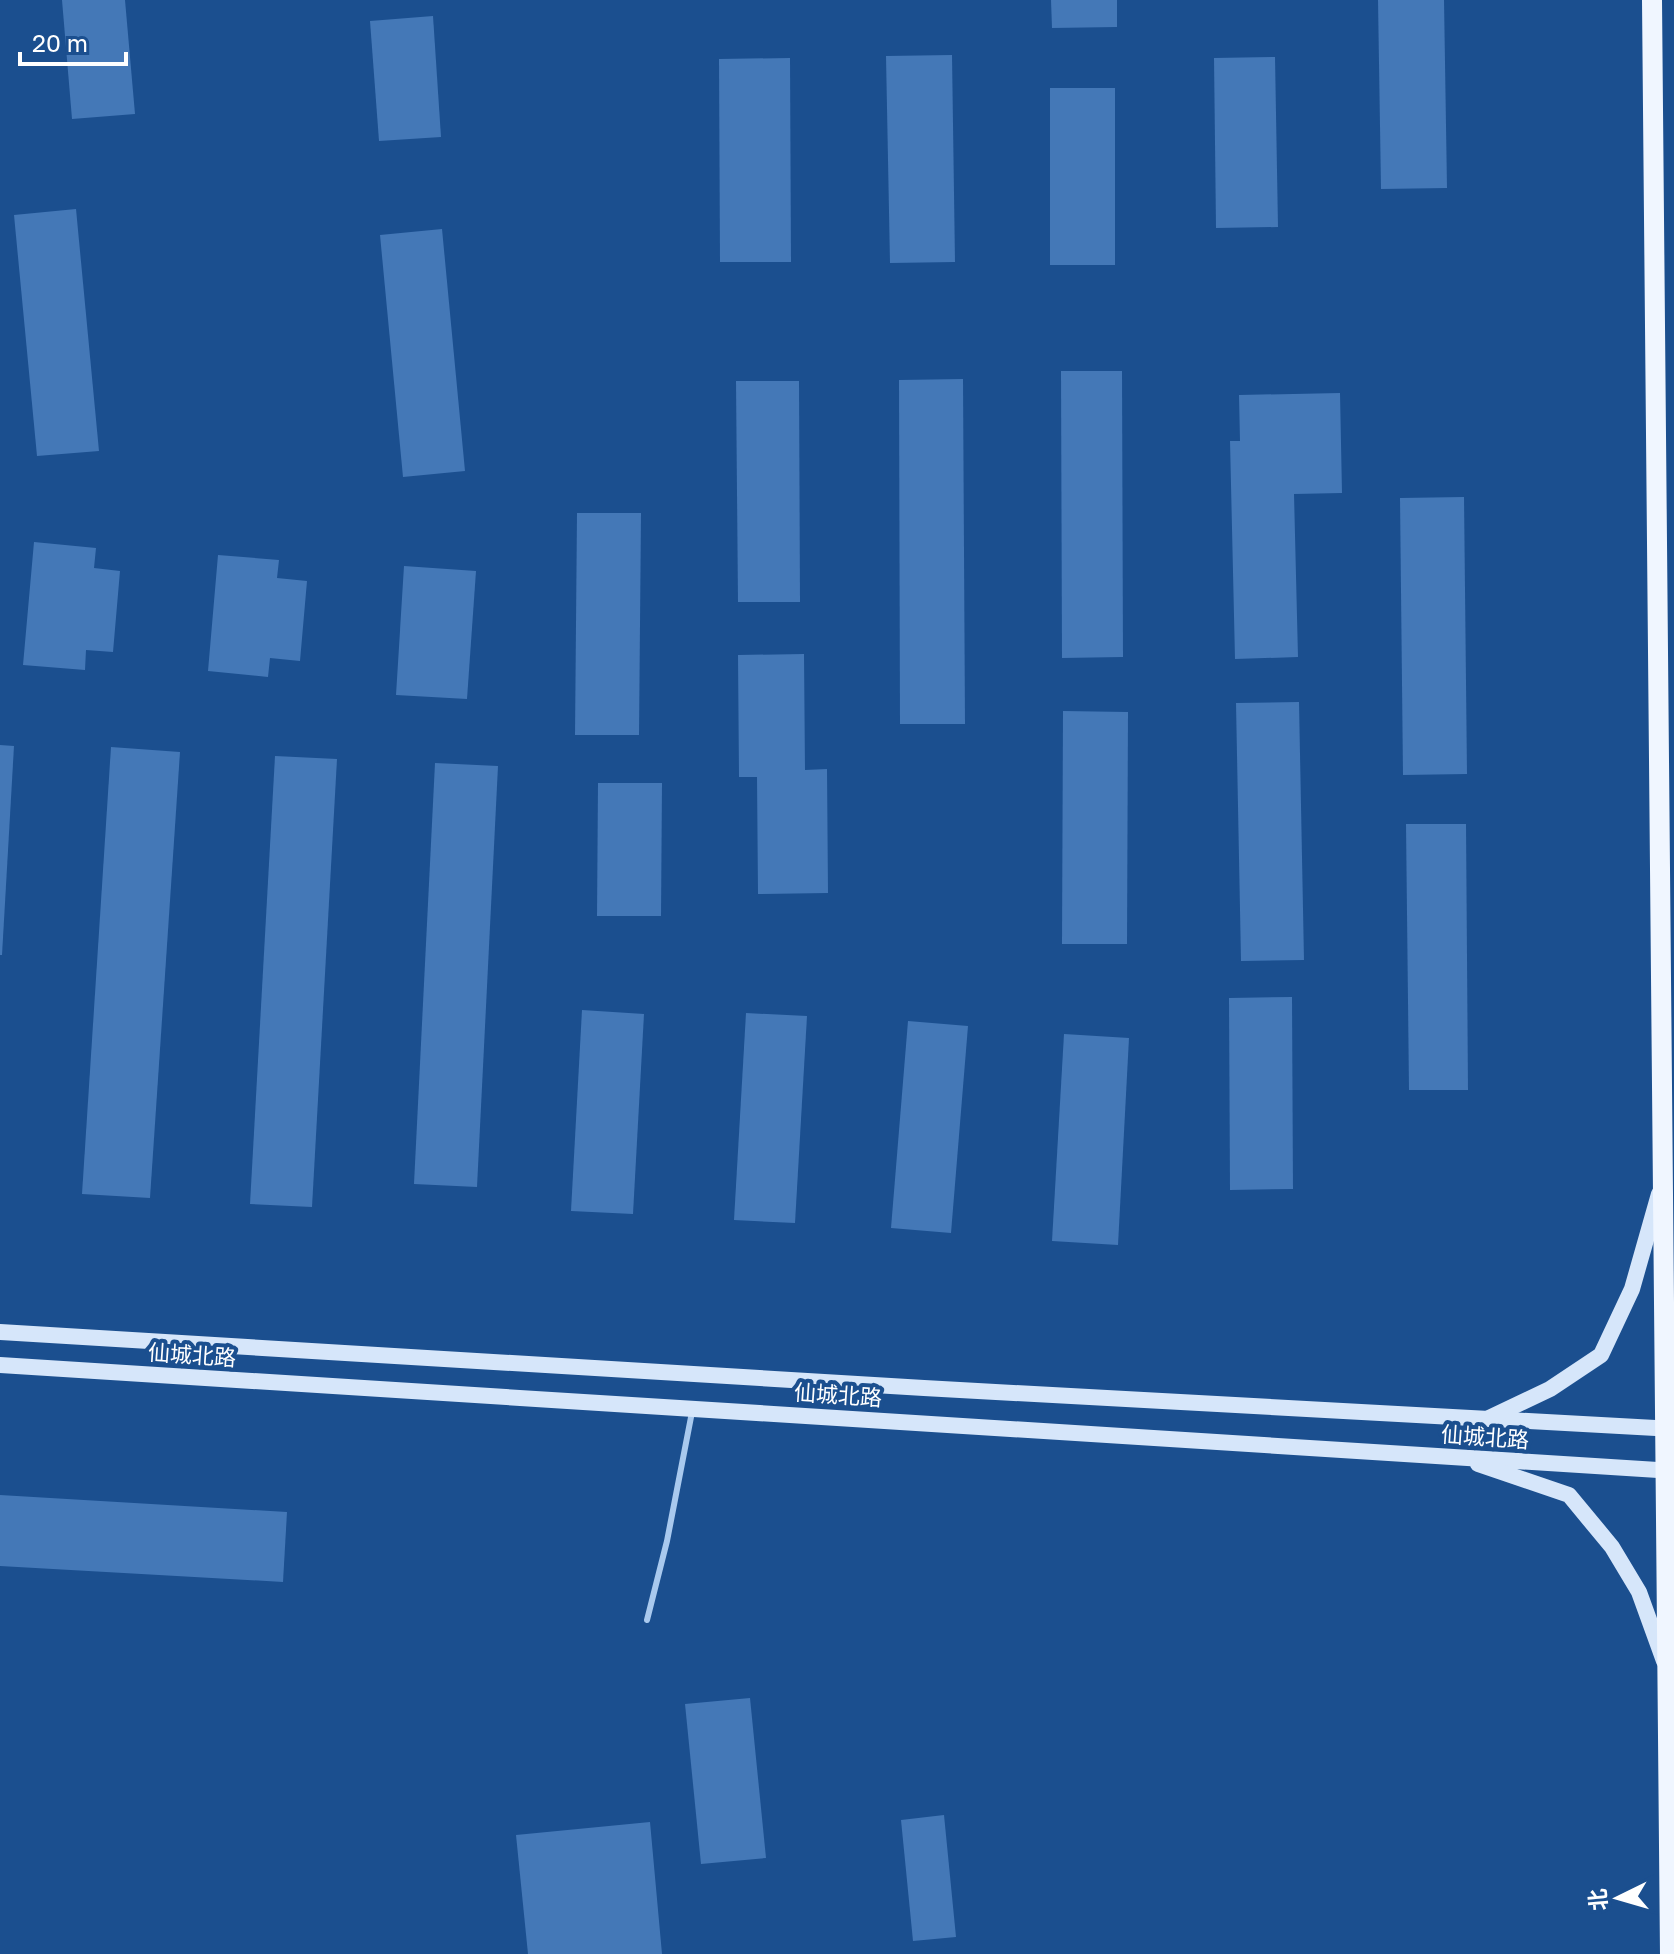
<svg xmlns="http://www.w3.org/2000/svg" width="1674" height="1954" font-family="'Golos Text','Noto Sans SC',sans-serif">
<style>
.building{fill:#4478b7}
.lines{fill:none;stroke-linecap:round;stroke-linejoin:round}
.lane{stroke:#a9c9ee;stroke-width:6}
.secondary{stroke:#d6e6fa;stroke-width:16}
.primary{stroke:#f0f6ff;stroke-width:20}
.labels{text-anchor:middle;stroke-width:8;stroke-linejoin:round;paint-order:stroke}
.street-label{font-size:22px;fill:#fff;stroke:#1b4f8f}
</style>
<rect width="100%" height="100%" fill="#1b4f8f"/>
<g class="building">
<path d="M62,0H125L135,114L72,119Z"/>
<path d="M1051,0H1117V27L1052,28Z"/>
<path d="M1378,0H1444L1447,188L1381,189Z"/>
<path d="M433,16L441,137L379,141L370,21Z"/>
<path d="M952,55L955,262L890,263L886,56Z"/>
<path d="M1275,57L1278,227L1216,228L1214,58Z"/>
<path d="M790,58L791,262H720L719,59Z"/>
<rect x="1050" y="88" width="65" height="177"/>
<path d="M76,209L99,451L37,456L14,215Z"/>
<path d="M442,229L465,471L403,477L380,235Z"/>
<path d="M1061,371H1122L1123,657L1062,658Z"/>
<path d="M963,379L965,724H900L899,380Z"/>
<path d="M736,381H799L800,602H738Z"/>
<path d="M1340,393L1342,493L1294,494L1298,657L1235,659L1230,441H1240L1239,395Z"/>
<path d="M1464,497L1467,774L1403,775L1400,498Z"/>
<path d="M577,513H641L639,735H575Z"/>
<path d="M34,542L96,548L94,568L120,571L113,652L86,650L85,670L23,665Z"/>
<path d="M218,555L279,560L277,578L307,581L300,661L270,658L268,677L208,671Z"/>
<path d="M404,566L476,571L467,699L396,695Z"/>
<path d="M804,654L805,770L827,769L828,893L758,894L757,777H739L738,655Z"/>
<path d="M1299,702L1304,960L1241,961L1236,703Z"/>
<path d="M1063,711L1128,712L1127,944H1062Z"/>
<path d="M0,745L14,746L2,955H0Z"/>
<path d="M111,747L180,752L150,1198L82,1194Z"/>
<path d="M275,756L337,759L312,1207L250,1204Z"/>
<path d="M435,763L498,766L477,1187L414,1184Z"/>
<path d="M598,783H662L661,916H597Z"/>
<path d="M1406,824H1466L1468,1090H1409Z"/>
<path d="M1292,997L1293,1189L1230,1190L1229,998Z"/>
<path d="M582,1010L644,1014L633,1214L571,1211Z"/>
<path d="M746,1013L807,1016L795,1223L734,1220Z"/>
<path d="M908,1021L968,1026L951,1233L891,1228Z"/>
<path d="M1064,1034L1129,1038L1118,1245L1052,1241Z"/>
<path d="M0,1495L287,1512L283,1582L0,1566Z"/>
<path d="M750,1698L766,1858L701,1864L685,1704Z"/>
<path d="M944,1815L956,1937L913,1941L901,1820Z"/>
<path d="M650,1822L662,1954H528L516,1835Z"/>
</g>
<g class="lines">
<path class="lane" d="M647,1620L667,1541L692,1412"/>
<g class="secondary">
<path d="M0,1332L924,1388L1674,1429"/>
<path d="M0,1365L1674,1471"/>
<path d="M1489,1418L1550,1389L1601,1355L1632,1289L1659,1194"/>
<path d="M1478,1464L1569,1495L1612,1547L1639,1592L1664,1661"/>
</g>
<path class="primary" d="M1652,0L1670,1954"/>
</g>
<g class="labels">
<g class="street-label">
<text transform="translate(192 1355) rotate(4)" y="8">仙城北路</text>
<text transform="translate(838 1395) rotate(4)" y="8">仙城北路</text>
<text transform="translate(1485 1437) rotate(4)" y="8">仙城北路</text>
</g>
</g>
<g transform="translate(1618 1898) rotate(265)" stroke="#1b4f8f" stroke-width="6" paint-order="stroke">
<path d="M0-6L14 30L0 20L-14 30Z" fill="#ffffff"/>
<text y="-12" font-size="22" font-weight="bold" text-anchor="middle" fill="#ffffff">北</text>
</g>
<path d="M20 52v12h106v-12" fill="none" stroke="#ffffff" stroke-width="4"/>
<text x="32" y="52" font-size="24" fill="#ffffff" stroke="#1b4f8f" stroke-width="6" paint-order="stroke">20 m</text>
</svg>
